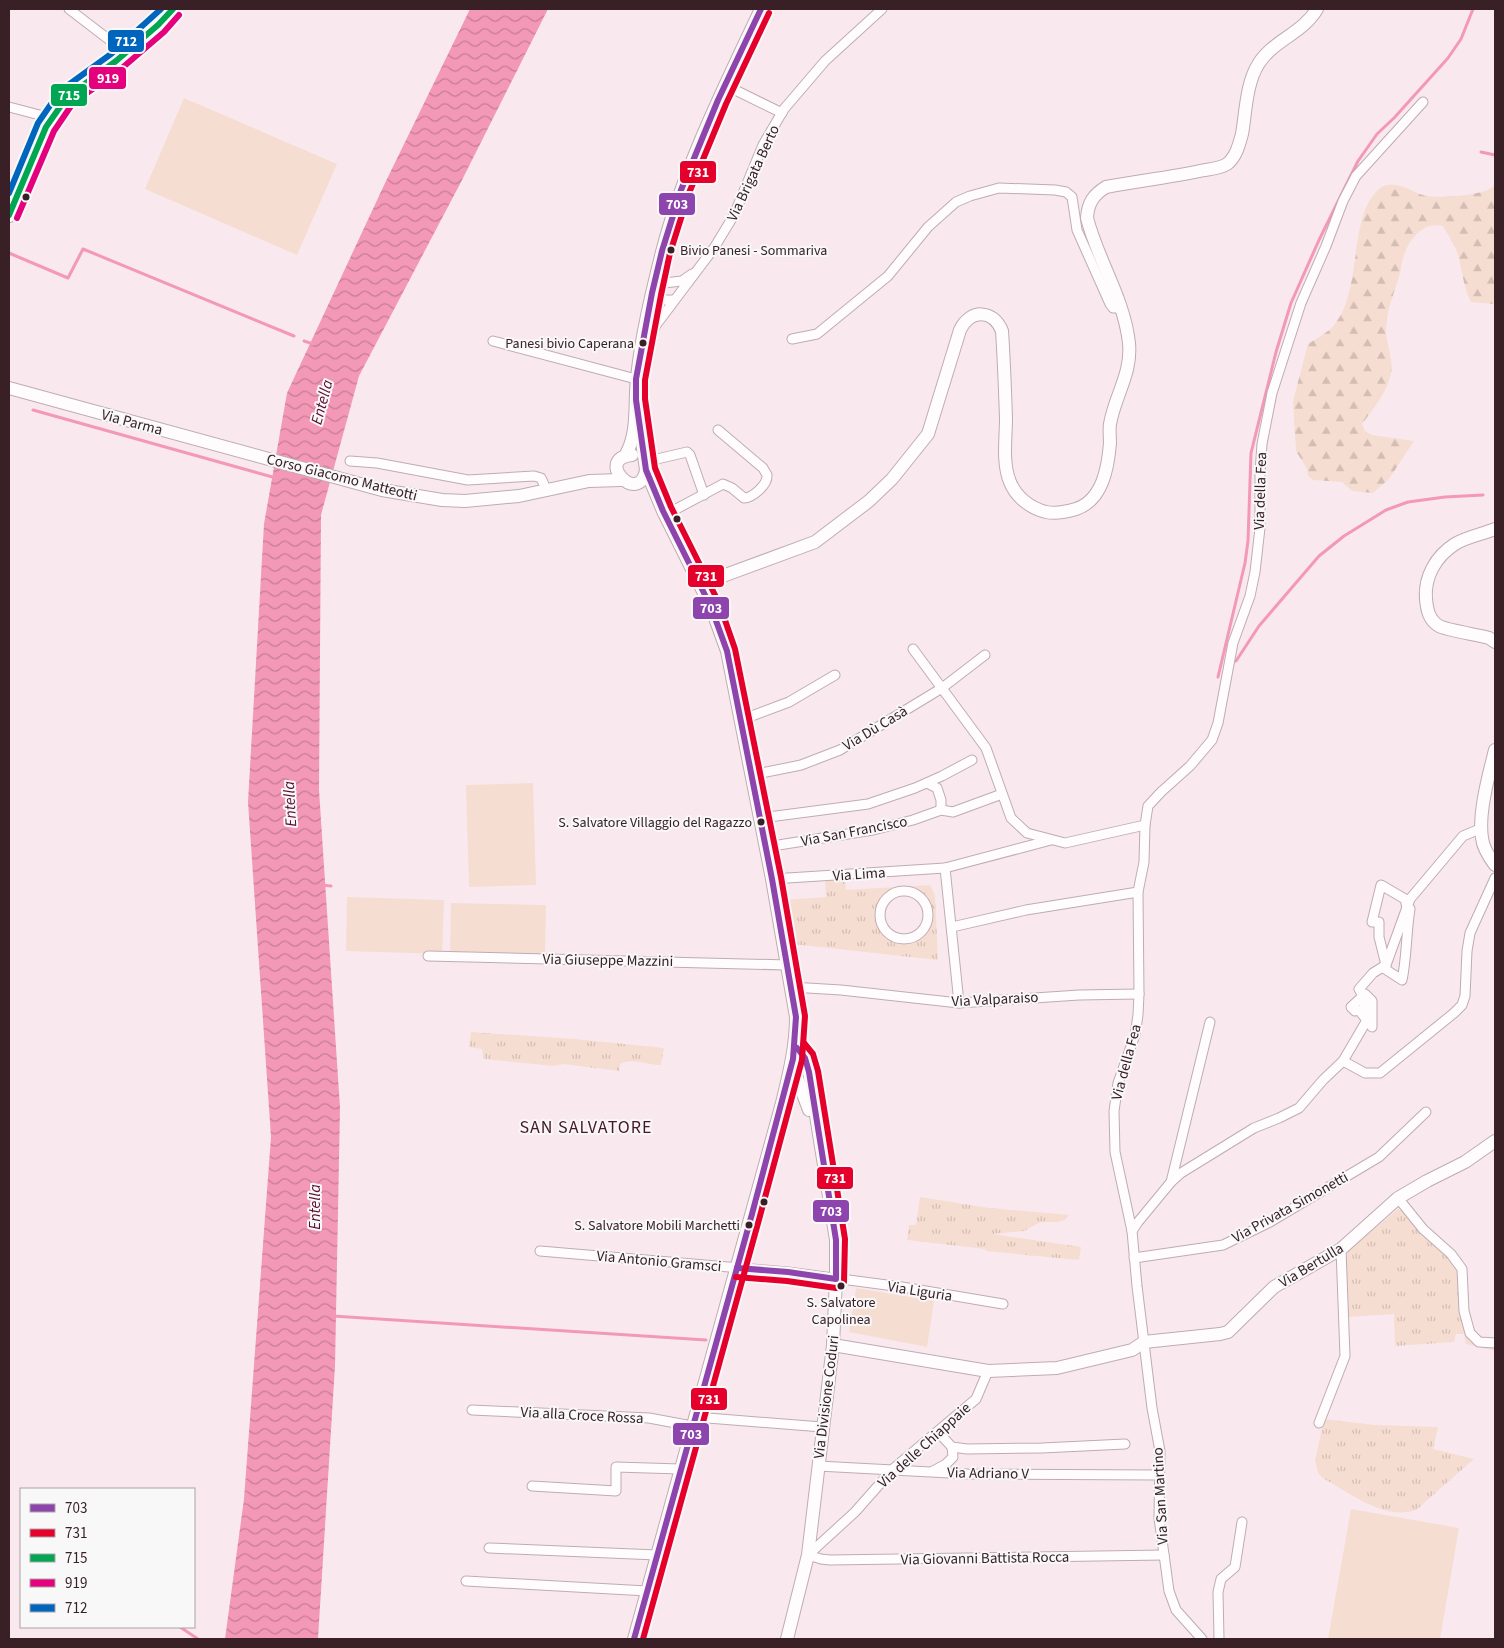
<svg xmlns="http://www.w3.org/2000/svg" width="1504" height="1648" font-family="'Source Sans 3',sans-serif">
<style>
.grass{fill:url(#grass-tufts);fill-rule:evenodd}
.forest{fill:url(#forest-firs)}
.park{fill:#f6ddd2}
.water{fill:url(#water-waves)}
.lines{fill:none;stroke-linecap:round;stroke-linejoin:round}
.stream{stroke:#f398b7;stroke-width:3}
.street-casing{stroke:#bfacb2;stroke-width:11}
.secondary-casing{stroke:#bfacb2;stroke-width:14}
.primary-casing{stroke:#bfacb2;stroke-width:16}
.street{stroke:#fefcfc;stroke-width:9}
.secondary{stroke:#fefcfc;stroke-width:12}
.primary{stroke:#fefcfc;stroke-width:14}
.bus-1-casing{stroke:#f8f8f8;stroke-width:10}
.bus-2-casing{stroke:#f8f8f8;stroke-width:10}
.bus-3-casing{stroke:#f8f8f8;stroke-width:10}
.bus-4-casing{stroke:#f8f8f8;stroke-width:10}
.bus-5-casing{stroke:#f8f8f8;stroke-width:10}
.bus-1{stroke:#8e44ad;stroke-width:6}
.bus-2{stroke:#e4002b;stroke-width:6}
.bus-3{stroke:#00a651;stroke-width:6}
.bus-4{stroke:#e5007d;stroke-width:6}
.bus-5{stroke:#0065bd;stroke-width:6}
.bus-dot{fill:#392027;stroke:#f8f8f8;stroke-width:2}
.labels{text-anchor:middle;stroke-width:4;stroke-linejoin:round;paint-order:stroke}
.bus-label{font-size:14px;fill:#392027;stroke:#f8f8f8;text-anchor:end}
.street-label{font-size:15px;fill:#392027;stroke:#f8f8f8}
.water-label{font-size:16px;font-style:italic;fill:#5b0d30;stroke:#f8f8f8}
.quarter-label{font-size:18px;letter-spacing:1px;fill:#481529;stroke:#f8f8f8}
.line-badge{stroke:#f8f8f8;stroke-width:2}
.badge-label{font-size:14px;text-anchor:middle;font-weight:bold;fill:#fff}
</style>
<defs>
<pattern id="grass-tufts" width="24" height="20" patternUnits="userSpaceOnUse" patternTransform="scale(1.25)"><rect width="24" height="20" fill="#f6ddd2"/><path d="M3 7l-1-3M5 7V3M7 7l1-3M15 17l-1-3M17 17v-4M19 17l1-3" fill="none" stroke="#d4bdb4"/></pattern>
<pattern id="forest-firs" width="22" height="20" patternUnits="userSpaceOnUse" patternTransform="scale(1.25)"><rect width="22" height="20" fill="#f6ddd2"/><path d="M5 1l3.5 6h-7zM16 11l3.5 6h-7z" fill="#d4bdb4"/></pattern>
<pattern id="water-waves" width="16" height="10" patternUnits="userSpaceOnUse" patternTransform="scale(1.25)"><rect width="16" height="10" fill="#f398b7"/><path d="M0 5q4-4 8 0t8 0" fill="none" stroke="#c67c95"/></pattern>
</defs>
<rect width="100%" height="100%" fill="#f9e9ee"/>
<g class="grass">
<path d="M845,877L846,890L930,885L935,895L938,960L792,944L784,900L826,897L825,878ZM900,891C941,889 933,947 899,938C893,937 887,933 884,927C874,912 885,896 900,891Z"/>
<path d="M471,1032L575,1039L664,1048L661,1065C648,1065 631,1057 620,1064L619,1071L563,1064L554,1066L484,1059L482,1049L469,1047Z"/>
<path d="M920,1197L989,1208L1069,1215L1065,1220L1059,1222H1041L1024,1231L993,1234L1081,1247L1079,1260L986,1251L985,1249L907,1240L909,1225H916Z"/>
<path d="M1398,1209L1402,1210L1458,1267L1470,1336L1495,1346V1351L1466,1344L1464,1334H1456L1454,1342L1395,1346L1394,1314L1347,1317L1346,1263L1348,1251Z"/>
<path d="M1324,1419L1375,1425L1438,1427L1433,1449L1474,1459L1416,1510C1385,1521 1350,1493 1324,1479L1318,1473L1315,1460Z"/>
</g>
<path class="forest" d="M1495,185V304L1471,302C1464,289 1462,270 1458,255C1455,245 1448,235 1443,226C1422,221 1408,241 1403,258C1401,264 1401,271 1399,277C1393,296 1386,312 1386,333C1387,345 1394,362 1391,374C1386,394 1374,408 1362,424L1365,431L1372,435L1414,441L1389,479L1373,493L1352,491L1342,482L1313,480L1308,476L1307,469L1296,451L1293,401L1308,344C1317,338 1329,332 1335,324C1363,288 1348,215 1379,189C1394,177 1412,193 1426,196C1441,198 1486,196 1495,185Z"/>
<g class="park">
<path d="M184,98L337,164L297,255L145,189Z"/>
<path d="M533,783L536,885L469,887L466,785Z"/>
<path d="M347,897L444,900L442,954L346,951Z"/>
<path d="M451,903L546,905L545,956L450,954Z"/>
<path d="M856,1288L934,1301L927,1347L849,1332Z"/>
<path d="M1351,1509L1459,1528L1440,1639H1328Z"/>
</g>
<path class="water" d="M470,9H548L461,182L359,376L321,515L319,790L340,1108L335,1366L318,1639H225L244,1499L271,1137L248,802L264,524L287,393L386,181Z"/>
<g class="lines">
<g class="stream">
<path d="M1481,152L1495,155"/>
<path d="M9,253L68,278L83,249L294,336"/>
<path d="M304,341L313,344"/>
<path d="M33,410L276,478"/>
<path d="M1231,661H1236L1259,626L1319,556L1344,536L1386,510L1408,502L1445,497L1483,495"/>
<path d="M1218,677L1245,563L1248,541L1251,453L1276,352L1291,303L1319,240L1358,161L1377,134L1394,118L1448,58L1461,39L1473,9"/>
<path d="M321,885L331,886"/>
<path d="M333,1316L706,1340"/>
<path d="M180,1627L198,1639"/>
</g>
<defs>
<g id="street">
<path d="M69,9L125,52"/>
<path d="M725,85L782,113"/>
<path d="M9,107L51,118"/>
<path d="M655,284L682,281L692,274"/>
<path d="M652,293L662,300H674"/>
<path d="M792,339L817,334L888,276L928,227L956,202L970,196L999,188L1055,190L1066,192L1072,197L1077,230L1110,304L1113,308H1122"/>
<path d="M493,341L636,379"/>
<path d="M644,348L656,325L714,248L734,215L763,145L784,109L825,61L882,9"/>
<path d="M350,461L377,463L468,480L534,476L541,478L547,491"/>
<path d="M644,462L687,452L690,455L704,495"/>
<path d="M665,515L723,484L732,488L744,498C752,498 768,485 767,475C766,473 764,470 763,468L718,430"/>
<path d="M913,649L986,748L1011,818L1027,833L1065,843L1145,825"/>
<path d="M741,720L789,702L835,675"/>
<path d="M752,775L801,765L840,750L942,688L985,655"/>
<path d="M927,783L937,788L941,800V810"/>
<path d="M761,818L868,804L915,788L942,776L972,760"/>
<path d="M766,847L873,830L913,820L941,810L953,812L1002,794"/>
<path d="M945,868L959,1003"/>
<path d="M772,879L945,868L1051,840"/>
<path d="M1381,885L1405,899L1407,908L1410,909C1406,933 1407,957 1402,980L1385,969L1386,965L1379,937V922H1372Z"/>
<circle cx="904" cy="915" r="24"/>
<path d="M952,927L1026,910L1138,892"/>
<path d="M428,956L787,965"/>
<path d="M791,987L841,990L959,1003L1079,995L1139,994"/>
<path d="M1365,994L1372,1001V1027L1359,1010L1355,1011L1351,1007Z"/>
<path d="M1343,1061L1365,1073H1380L1454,1013L1462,1005L1465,996L1467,951L1470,933L1495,878"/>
<path d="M1171,1182L1210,1022"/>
<path d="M1398,1198L1423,1229L1451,1254L1462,1269L1464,1311L1470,1333L1479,1342L1495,1343"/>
<path d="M1132,1231L1115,1152L1114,1111L1118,1083L1135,1035L1138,1015L1139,994L1138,892L1144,862L1145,825L1148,806L1161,792L1190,766L1212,740L1218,723L1233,643L1250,596L1255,572L1260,528V473L1262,444L1272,393L1301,303L1326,246L1343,201L1356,176L1423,102"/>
<path d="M540,1251L788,1272L902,1287L1003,1304"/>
<path d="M1134,1258L1223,1245L1270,1222L1379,1157L1426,1112"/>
<path d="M988,1371L976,1399L893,1469L855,1512L808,1555L821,1559L830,1560L1164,1555"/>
<path d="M472,1410L649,1418L692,1426"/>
<path d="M695,1417L822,1427"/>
<path d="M1319,1423L1345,1356L1341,1249"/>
<path d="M938,1432L952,1447L967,1449L1042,1448L1125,1444"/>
<path d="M818,1466L968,1474L1159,1475"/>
<path d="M933,1471L946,1464L953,1457L952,1447"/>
<path d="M532,1486L616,1491V1467L680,1469"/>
<path d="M489,1548L657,1555"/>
<path d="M466,1581L647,1591"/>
<path d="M1202,1639L1176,1610L1169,1591L1159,1518L1160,1451L1152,1408L1137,1286L1132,1231L1138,1222L1171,1182L1181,1173L1254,1128L1279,1118L1299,1108L1323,1080L1343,1061L1367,1020L1363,996L1359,989L1373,973L1386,965L1410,899L1463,836L1482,828"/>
<path d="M1219,1639L1218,1592L1221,1579L1235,1567L1242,1522"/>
</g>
<g id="secondary">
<path d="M9,388L382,490L442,500L465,501L519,496L589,481L621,480"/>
<path d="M632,455C593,459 639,507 646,470"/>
<path d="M625,456C639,433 634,404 637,378C641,337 652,292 662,252C684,167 724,88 761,9"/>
<path d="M1495,529C1483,534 1466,537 1455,544C1436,556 1424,577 1426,599C1427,610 1429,620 1439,626C1446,630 1479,635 1489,638L1495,642"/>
<path d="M701,584L815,542L869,501L892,479L928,434L960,330C970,309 993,309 1002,331C1004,360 1005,389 1006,418C1006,438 1002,463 1010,482C1016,497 1030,508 1046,512C1056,514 1066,512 1076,509C1103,500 1108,467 1110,443C1110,436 1109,430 1110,424C1115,395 1132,374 1129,343C1124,298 1098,261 1087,218C1088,203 1093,195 1106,187C1139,181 1172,177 1205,170C1211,169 1221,168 1227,164C1236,157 1239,145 1242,134C1246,111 1246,83 1259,63C1274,40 1303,33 1317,9"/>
<path d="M1495,750C1489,774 1478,813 1482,838C1483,848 1489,857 1495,865"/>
<path d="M791,1067L797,1078L809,1110"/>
<path d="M833,1345L988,1371L1057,1368L1132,1350L1144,1342L1220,1334L1228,1332L1274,1287L1341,1249L1398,1198L1427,1181L1465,1162L1495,1141"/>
<path d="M634,1639L782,1103C789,1074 796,1047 796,1017L772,879L727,651L711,607L663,511L646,470L636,400"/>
<path d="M787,1639L808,1555L833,1345L836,1279V1240L809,1072L805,1058L795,1045"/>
</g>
<path id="primary" d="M9,215L46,127L67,97L116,61L158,25L173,9"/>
</defs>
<use href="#street" class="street-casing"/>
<use href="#secondary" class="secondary-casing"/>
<use href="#primary" class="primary-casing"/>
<use href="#street" class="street"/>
<use href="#secondary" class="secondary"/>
<use href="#primary" class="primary"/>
<defs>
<g id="bus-1">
<path d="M737,1268L788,1272L836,1279V1240L809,1072L805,1058L797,1048"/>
<path d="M634,1639L752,1214L793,1059L796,1017L772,879L727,651L711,607L663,511L646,470L636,400V379L652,293L662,251L681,190L718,100L761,9"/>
</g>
<g id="bus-2">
<path d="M736,1277L787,1281L836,1288L841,1286L844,1282L845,1239L818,1071L813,1054L804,1043"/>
<path d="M643,1639L760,1216L802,1060L805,1016L781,877L735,649L719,603L671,507L655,468L645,399V380L661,295L670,253L689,193L726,104L769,13"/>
</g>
<path id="bus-3" d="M9,215L46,127L67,97L116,61L158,25L173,9"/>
<path id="bus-4" d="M17,218L54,131L73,103L122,68L164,32L179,15"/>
<path id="bus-5" d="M9,193L38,123L60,91L111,54L161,9"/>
</defs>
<use href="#bus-1" class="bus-1-casing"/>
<use href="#bus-2" class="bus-2-casing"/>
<use href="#bus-3" class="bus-3-casing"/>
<use href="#bus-4" class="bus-4-casing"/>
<use href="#bus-5" class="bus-5-casing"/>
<use href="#bus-1" class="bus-1"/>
<use href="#bus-2" class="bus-2"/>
<use href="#bus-3" class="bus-3"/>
<use href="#bus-4" class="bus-4"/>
<use href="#bus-5" class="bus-5"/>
</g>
<g class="bus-dot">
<circle cx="26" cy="197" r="4.5"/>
<circle cx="671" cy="250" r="4.5"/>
<circle cx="643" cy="343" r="4.5"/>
<circle cx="677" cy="519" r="4.5"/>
<circle cx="761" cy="822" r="4.5"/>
<circle cx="764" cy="1202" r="4.5"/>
<circle cx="749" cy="1225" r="4.5"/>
<circle cx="841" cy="1286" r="4.5"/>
</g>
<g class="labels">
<g class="bus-label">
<text x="680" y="255" text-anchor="start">Bivio Panesi - Sommariva</text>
<text x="634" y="348">Panesi bivio Caperana</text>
<text x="752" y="827">S. Salvatore Villaggio del Ragazzo</text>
<text x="740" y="1230">S. Salvatore Mobili Marchetti</text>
<text x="841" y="1307" text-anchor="middle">S. Salvatore<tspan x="841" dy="17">Capolinea</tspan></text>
</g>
<g class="street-label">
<text transform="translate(753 173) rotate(-65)" y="5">Via Brigata Berto</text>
<text transform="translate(132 422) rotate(15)" y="5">Via Parma</text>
<text transform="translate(342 477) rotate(14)" y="5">Corso Giacomo Matteotti</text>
<text transform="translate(1260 491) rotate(-88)" y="5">Via della Fea</text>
<text transform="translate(875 728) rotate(-31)" y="5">Via Dù Casà</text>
<text transform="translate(854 831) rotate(-11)" y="5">Via San Francisco</text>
<text transform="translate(859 874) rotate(-4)" y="5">Via Lima</text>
<text transform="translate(608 960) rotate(1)" y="5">Via Giuseppe Mazzini</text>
<text transform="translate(995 999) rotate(-3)" y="5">Via Valparaiso</text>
<text transform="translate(1126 1062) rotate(-75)" y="5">Via della Fea</text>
<text transform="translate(1290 1207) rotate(-29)" y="5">Via Privata Simonetti</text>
<text transform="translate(659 1261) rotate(5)" y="5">Via Antonio Gramsci</text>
<text transform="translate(1311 1265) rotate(-31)" y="5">Via Bertulla</text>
<text transform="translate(920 1291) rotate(9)" y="5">Via Liguria</text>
<text transform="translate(826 1397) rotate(-83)" y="5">Via Divisione Coduri</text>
<text transform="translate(582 1415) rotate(3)" y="5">Via alla Croce Rossa</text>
<text transform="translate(924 1445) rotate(-42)" y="5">Via delle Chiappaie</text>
<text transform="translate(988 1473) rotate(1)" y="5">Via Adriano V</text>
<text transform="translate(1160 1496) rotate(-93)" y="5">Via San Martino</text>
<text transform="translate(985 1558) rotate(-1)" y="5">Via Giovanni Battista Rocca</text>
</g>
<g class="water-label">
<text transform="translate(321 402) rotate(-75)" y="6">Entella</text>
<text transform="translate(289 804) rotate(-93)" y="6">Entella</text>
<text transform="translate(314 1207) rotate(-90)" y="6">Entella</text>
</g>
<g class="quarter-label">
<text x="586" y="1133">SAN SALVATORE</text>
</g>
</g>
<g class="line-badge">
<rect x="107" y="29" width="38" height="24" rx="5" fill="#0065bd"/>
<rect x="88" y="66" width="39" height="24" rx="5" fill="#e5007d"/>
<rect x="50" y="83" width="38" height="24" rx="5" fill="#00a651"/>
<rect x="679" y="160" width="38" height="24" rx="5" fill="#e4002b"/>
<rect x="658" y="192" width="38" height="24" rx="5" fill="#8e44ad"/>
<rect x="687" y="564" width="38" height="24" rx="5" fill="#e4002b"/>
<rect x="692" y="596" width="38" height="24" rx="5" fill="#8e44ad"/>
<rect x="816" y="1166" width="38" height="24" rx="5" fill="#e4002b"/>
<rect x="812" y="1199" width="38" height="24" rx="5" fill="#8e44ad"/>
<rect x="690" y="1387" width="38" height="24" rx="5" fill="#e4002b"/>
<rect x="672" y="1422" width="38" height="24" rx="5" fill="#8e44ad"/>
</g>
<g class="badge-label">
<text x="126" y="46">712</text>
<text x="108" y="83">919</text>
<text x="69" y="100">715</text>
<text x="698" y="177">731</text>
<text x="677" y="209">703</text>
<text x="706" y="581">731</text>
<text x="711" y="613">703</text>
<text x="835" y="1183">731</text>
<text x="831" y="1216">703</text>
<text x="709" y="1404">731</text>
<text x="691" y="1439">703</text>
</g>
<rect width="1504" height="1648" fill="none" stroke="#392027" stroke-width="20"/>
<rect x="20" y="1488" width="175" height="140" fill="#f8f8f8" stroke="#aca2a4"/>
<rect x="30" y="1504" width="25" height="8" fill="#8e44ad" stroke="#aca2a4"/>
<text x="65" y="1513" font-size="15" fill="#392027">703</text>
<rect x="30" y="1529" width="25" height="8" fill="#e4002b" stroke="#aca2a4"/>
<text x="65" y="1538" font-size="15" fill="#392027">731</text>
<rect x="30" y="1554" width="25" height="8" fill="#00a651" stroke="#aca2a4"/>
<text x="65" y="1563" font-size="15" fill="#392027">715</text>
<rect x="30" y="1579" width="25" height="8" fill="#e5007d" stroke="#aca2a4"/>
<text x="65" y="1588" font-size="15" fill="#392027">919</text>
<rect x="30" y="1604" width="25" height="8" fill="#0065bd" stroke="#aca2a4"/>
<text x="65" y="1613" font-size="15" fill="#392027">712</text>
</svg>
